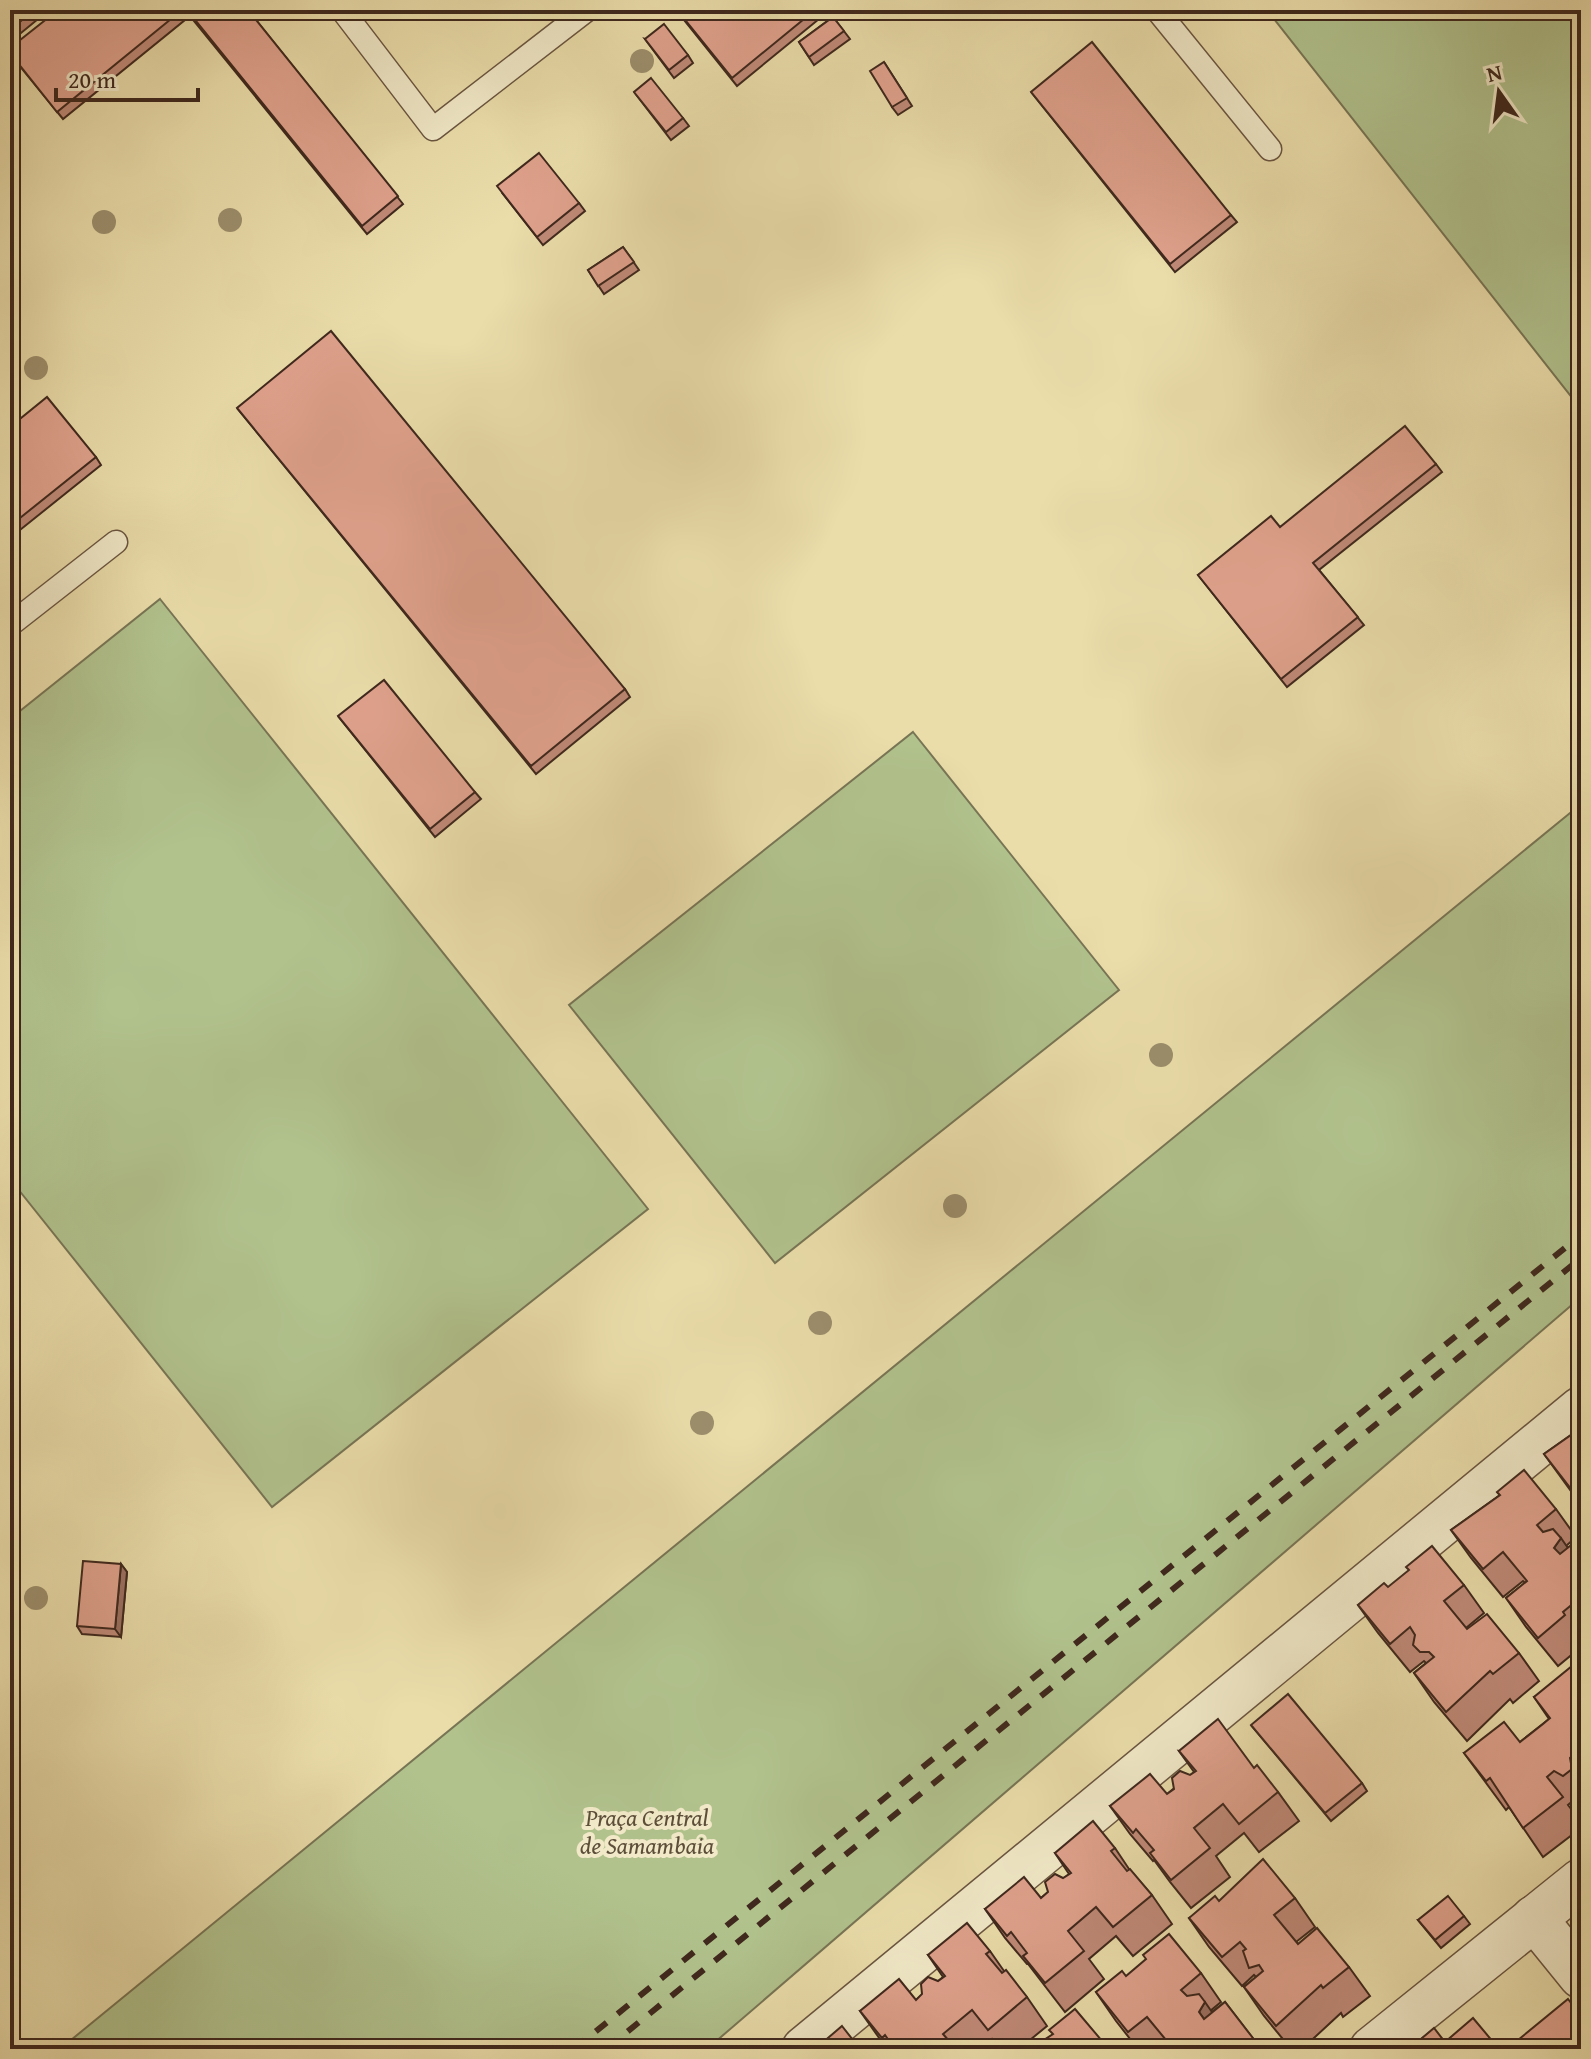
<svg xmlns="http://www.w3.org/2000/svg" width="1591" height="2059" font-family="'Gentium Book Plus',serif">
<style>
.green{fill:#b1c28d;stroke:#787555;stroke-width:2}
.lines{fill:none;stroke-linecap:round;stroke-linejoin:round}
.service-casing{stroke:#6a5540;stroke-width:25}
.minor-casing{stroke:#6a5540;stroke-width:47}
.service{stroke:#f1e9c8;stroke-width:22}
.minor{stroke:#f1e9c8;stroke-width:44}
.rail{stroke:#3f281d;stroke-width:6;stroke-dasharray:14 14;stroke-linecap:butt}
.tree{fill:#9c8e6c}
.wall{fill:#c08a78;stroke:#3f281d;stroke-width:2}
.shaded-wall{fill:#9c7162;stroke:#3f281d;stroke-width:2}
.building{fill:#dfa18c;stroke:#3f281d;stroke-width:2}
.labels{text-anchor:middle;stroke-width:8;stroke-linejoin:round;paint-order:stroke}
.park-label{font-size:24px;font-style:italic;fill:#5c4e39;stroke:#f1e9c8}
</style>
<rect width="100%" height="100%" fill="#eaddaa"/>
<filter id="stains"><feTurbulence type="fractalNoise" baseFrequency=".0025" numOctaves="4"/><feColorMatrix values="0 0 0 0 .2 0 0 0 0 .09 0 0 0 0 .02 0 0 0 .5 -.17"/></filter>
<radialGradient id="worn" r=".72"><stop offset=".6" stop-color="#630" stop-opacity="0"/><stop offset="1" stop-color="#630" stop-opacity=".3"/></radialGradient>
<g class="green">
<path d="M1267,10H1581V409Z"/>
<path d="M160,599L648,1209L272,1507L10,1179V719Z"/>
<path d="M913,732L1119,990L775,1263L569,1005Z"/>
<path d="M1581,804V1297L707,2049H60Z"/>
</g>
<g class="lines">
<defs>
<g id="service">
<path d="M342,10L433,129L587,10"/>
<path d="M1157,10L1270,149"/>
<path d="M10,625L116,542"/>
</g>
<g id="minor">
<path d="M1534,1918L1581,1976"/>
<path d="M804,2049L1581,1409"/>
<path d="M1372,2049L1581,1881"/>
</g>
</defs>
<use href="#service" class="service-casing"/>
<use href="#minor" class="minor-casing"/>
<use href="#service" class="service"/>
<use href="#minor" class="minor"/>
<g class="rail">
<path d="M574,2049L1581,1235"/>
<path d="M606,2049L1581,1258"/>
</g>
</g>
<g class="tree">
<circle cx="642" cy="61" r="12"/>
<circle cx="230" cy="220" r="12"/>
<circle cx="104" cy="222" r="12"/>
<circle cx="36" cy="368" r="12"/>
<circle cx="1161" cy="1055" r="12"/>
<circle cx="955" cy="1206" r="12"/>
<circle cx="820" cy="1323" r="12"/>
<circle cx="702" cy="1423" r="12"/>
<circle cx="36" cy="1598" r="12"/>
</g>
<g class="wall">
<path d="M10,10H49L10,42Z"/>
<path d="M58,10H248L403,204L367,234L190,16L63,119L10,54Z"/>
<path d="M676,10H830L737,86Z"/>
<path d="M833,17L850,39L814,65L799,42Z"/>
<path d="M645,39L688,55L693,63L674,78Z"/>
<path d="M884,62L912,106L898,115L892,107Z"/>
<path d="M634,92L683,118L689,126L671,140Z"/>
<path d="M1031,92L1231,215L1237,222L1175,272Z"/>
<path d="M503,194L579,203L585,211L543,245Z"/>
<path d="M623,247L639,270L604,294L588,270Z"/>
<path d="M237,408L625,689L630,697L536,774Z"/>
<path d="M10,427L96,457L101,465L10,538Z"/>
<path d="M1436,464L1442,472L1319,570L1364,625L1287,687L1198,575L1280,527Z"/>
<path d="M338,716L475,792L481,799L435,837Z"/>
<path d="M1581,1428V1505L1544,1454Z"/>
<path d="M1497,1492L1556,1509L1576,1537L1566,1546L1568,1548L1581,1539V1647L1558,1666L1526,1627L1506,1598L1525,1583L1523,1581L1503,1597L1471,1558L1451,1530L1500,1495Z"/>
<path d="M121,1564L127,1572L121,1637L82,1634L77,1626Z"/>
<path d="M1464,1585L1484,1613L1466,1628L1519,1653L1539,1681L1513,1703L1510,1699L1467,1741L1434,1702L1414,1673L1426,1663L1424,1661L1410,1672L1378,1633L1358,1605L1388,1587Z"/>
<path d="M1581,1678V1803L1574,1800L1568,1805L1581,1822V1828L1543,1857L1509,1807L1506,1810L1464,1753L1520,1742L1549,1719L1534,1697Z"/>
<path d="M1251,1725L1362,1783L1367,1791L1331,1821Z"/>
<path d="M1179,1751L1254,1768L1278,1792L1299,1821L1259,1852L1244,1833L1216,1856L1230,1877L1191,1908L1170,1882L1154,1860L1153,1861L1130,1834L1110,1806L1167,1794L1194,1772Z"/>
<path d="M1115,1848L1129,1869L1152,1895L1172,1924L1133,1956L1116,1936L1089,1959L1104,1979L1065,2012L1028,1964H1027L1005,1938L985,1909L1041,1898L1069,1874L1055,1853Z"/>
<path d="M1295,1898L1315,1927L1296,1942L1298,1944L1349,1967L1370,1996L1343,2017L1341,2013L1302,2049H1291L1264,2016L1244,1987L1256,1977L1254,1975L1242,1986L1209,1947L1189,1918L1219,1901Z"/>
<path d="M1464,1916L1470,1924L1441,1948L1418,1920Z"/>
<path d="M990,1951L1004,1971L1027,1997L1047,2026L1019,2049H1000L992,2039L979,2049H887L860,2011L916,2000L943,1977L928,1955Z"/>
<path d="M1201,1973L1221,2002L1210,2011L1212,2012L1225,2002L1261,2049H1168L1169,2048L1167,2045L1163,2049H1138L1116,2021L1096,1992L1126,1976Z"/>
</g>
<g class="shaded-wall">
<path d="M1561,1538L1581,1567L1575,1577L1554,1548Z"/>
<path d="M121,1564L127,1572L121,1637L115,1629Z"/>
<path d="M1570,1758L1581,1774V1782L1572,1769Z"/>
<path d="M1205,2002L1225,2031L1220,2041L1199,2012Z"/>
</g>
<g class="building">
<path d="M10,10H34L10,30Z"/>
<path d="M58,10H182L57,112L10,53V48Z"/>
<path d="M187,10H248L398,196L362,226Z"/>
<path d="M677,10H815L732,78Z"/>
<path d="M833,17L844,31L809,57L799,42Z"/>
<path d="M664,24L688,55L669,70L645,39Z"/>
<path d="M1092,42L1231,215L1170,264L1031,92Z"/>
<path d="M884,62L907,98L892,107L870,71Z"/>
<path d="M651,78L683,118L666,132L634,92Z"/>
<path d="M539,153L579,203L537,237L497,186Z"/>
<path d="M623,247L634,262L598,286L588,270Z"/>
<path d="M331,331L625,689L531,766L237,408Z"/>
<path d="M47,397L96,457L10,526V427Z"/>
<path d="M1405,426L1436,464L1313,563L1358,617L1281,679L1198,575L1271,516L1280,527Z"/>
<path d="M384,680L475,792L430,829L338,716Z"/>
<path d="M1581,1428V1489L1575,1494L1544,1454Z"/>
<path d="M1524,1470L1556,1509L1537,1525L1543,1532L1553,1529L1561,1538L1554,1548L1560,1554L1580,1538L1581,1539V1597L1563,1612L1565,1615L1538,1638L1506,1598L1527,1581L1503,1552L1483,1569L1451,1530L1500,1495L1497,1492Z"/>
<path d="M1432,1546L1464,1585L1444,1601L1467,1629L1487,1614L1519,1653L1493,1674L1490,1671L1446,1712L1414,1673L1434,1657L1429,1652H1420L1413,1645L1415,1635L1410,1627L1390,1644L1358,1605L1384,1583L1388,1587L1409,1570L1406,1567Z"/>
<path d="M83,1561L121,1564L115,1629L77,1626Z"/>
<path d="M1572,1666L1581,1678V1758L1576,1753L1570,1758L1572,1769L1563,1776L1554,1771L1547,1777L1563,1797L1523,1828L1490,1778L1486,1781L1464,1753L1504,1722L1520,1742L1543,1724L1550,1718L1534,1697Z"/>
<path d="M1288,1694L1362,1783L1325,1813L1251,1725Z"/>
<path d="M1218,1719L1254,1768L1257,1765L1278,1792L1239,1824L1223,1804L1194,1828L1210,1848L1171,1880L1150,1853L1154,1850L1136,1829L1133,1833L1110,1806L1150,1774L1167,1794L1174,1789L1172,1778L1180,1771L1190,1775L1196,1771L1179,1751Z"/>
<path d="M1093,1821L1115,1848L1111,1851L1127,1871L1130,1869L1152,1895L1113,1927L1096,1907L1068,1931L1084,1951L1045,1983L1023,1956L1027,1953L1011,1932L1007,1936L985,1909L1024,1877L1041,1898L1048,1892L1045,1882L1055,1874L1063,1878L1071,1873L1055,1853Z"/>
<path d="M1263,1859L1295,1898L1274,1915L1298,1944L1317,1928L1349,1967L1323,1988L1321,1985L1276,2026L1244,1987L1263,1971L1259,1965L1249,1968L1243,1951L1246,1949L1240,1942L1222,1957L1189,1918L1215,1896L1219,1901Z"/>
<path d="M1448,1896L1464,1916L1435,1940L1418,1920Z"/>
<path d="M967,1923L990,1951L986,1954L1002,1973L1006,1970L1027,1997L988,2030L972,2010L943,2034L956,2049H895L885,2035L882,2038L860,2011L899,1979L916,2000L922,1994L921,1984L928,1977L938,1981L945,1976L928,1955Z"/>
<path d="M1169,1934L1201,1973L1181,1990L1187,1996L1199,1994L1205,2002L1199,2012L1204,2019L1225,2002L1256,2042L1246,2049H1168L1171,2046L1147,2017L1128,2032L1096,1992L1122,1971L1126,1976L1146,1959L1143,1955Z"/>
<path d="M1568,1999L1581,2016V2049H1507Z"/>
<path d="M1075,2009L1108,2048L1030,2049L1053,2034L1049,2030Z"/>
<path d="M1473,2018L1499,2049H1409L1434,2028L1445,2042Z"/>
<path d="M842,2026L860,2049H815Z"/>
</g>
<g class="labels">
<g class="park-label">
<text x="647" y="1826">Praça Central<tspan x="647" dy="28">de Samambaia</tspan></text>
</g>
</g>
<rect width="1591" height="2059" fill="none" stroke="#eaddaa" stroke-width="40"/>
<rect x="12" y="12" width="1567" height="2035" fill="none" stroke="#3f281d" stroke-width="4"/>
<rect x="20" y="20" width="1551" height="2019" fill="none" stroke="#3f281d" stroke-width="2"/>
<g transform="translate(1499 92) rotate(346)" stroke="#f1e9c8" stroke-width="6" paint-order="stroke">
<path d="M0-6L14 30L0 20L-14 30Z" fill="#3f281d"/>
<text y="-12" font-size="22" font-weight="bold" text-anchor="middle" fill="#3f281d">N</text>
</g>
<path d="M56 88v12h142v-12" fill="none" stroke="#3f281d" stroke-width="4"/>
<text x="68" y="88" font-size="24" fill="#3f281d" stroke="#f1e9c8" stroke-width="6" paint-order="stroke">20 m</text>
<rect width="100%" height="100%" filter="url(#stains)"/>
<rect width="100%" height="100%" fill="url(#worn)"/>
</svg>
